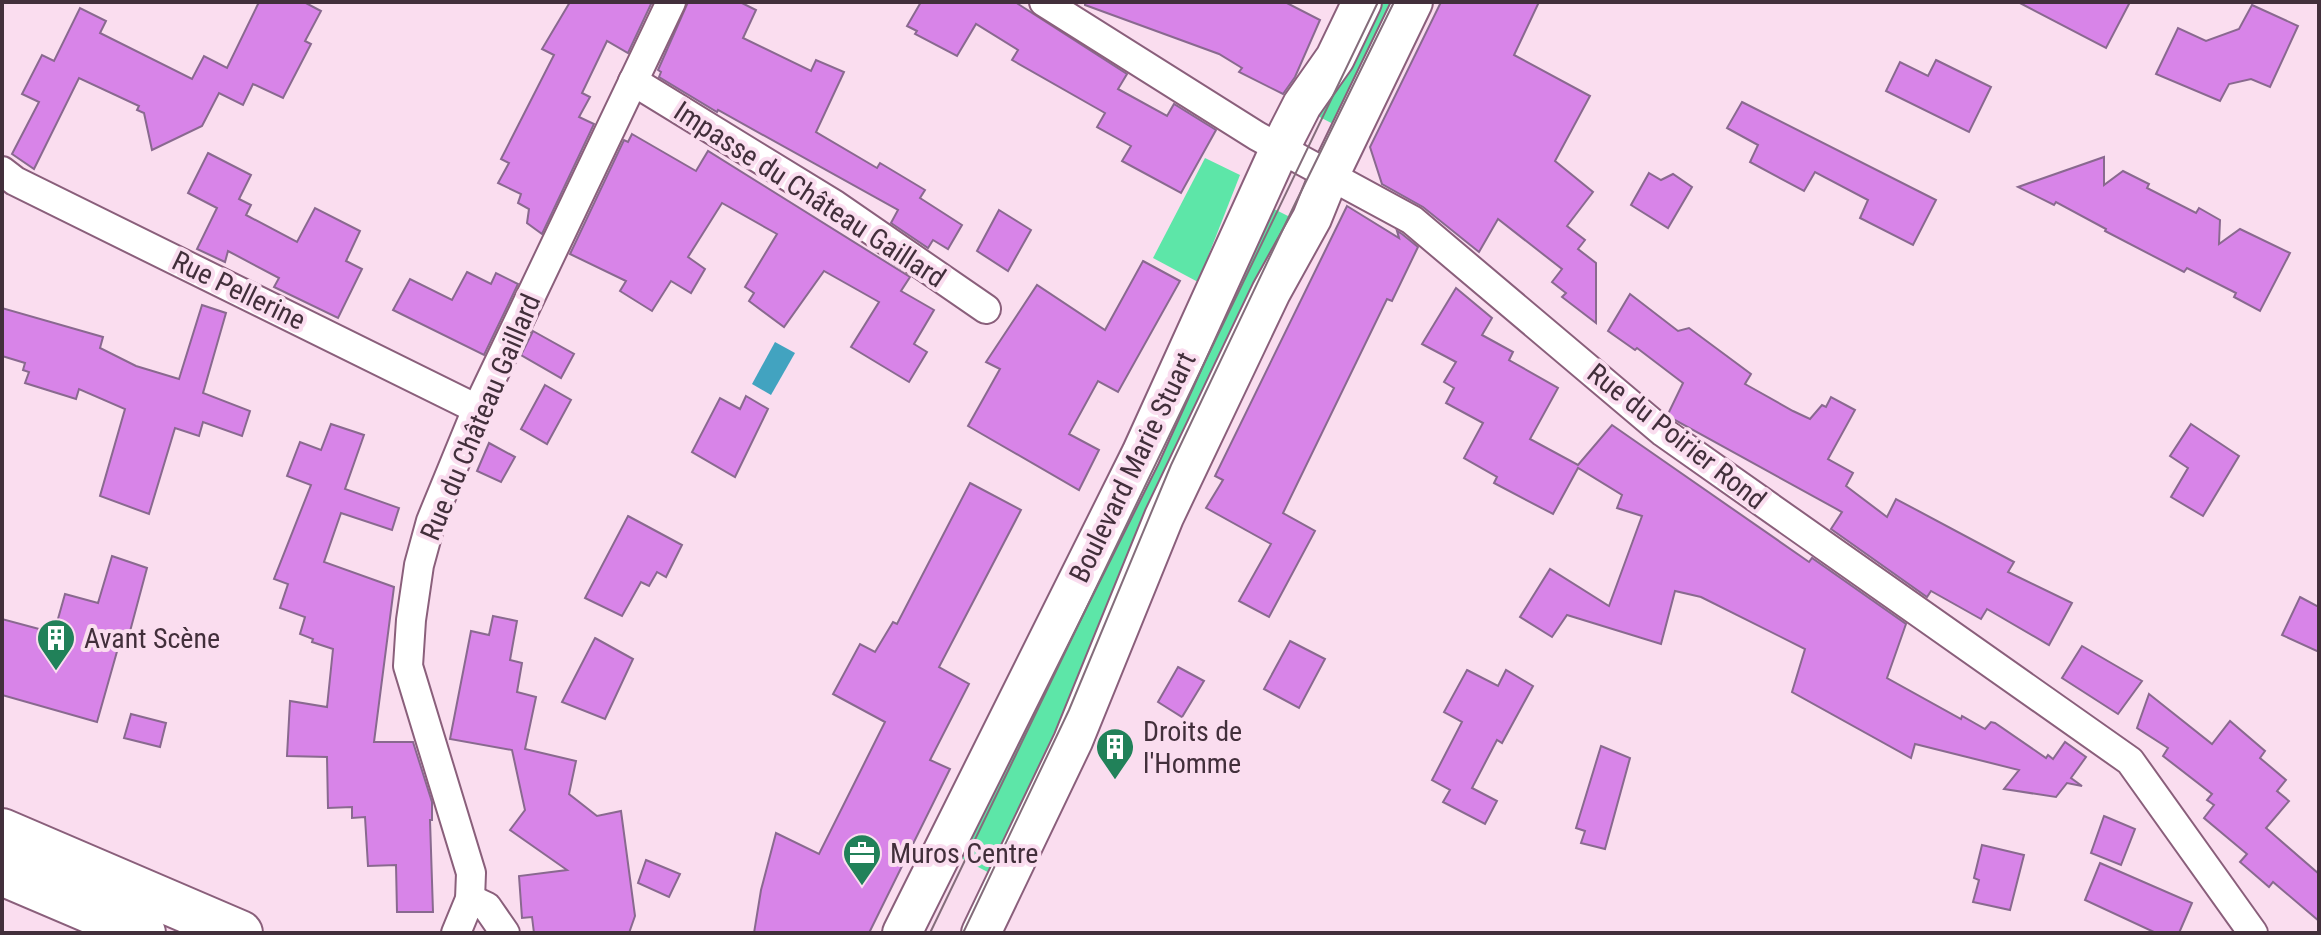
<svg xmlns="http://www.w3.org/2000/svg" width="2321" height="935" font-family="'Roboto Condensed',sans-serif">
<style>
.green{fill:#5de6a8}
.water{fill:#42a3c0}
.building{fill:#d884e8;stroke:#89698f;stroke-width:2}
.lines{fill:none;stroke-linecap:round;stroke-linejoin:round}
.minor-casing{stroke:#8a5f7b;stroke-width:32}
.secondary-casing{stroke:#8a5f7b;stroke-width:42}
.primary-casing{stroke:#8a5f7b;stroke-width:48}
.minor{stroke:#fff;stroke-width:28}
.secondary{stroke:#fff;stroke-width:38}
.primary{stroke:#fff;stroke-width:44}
.tram{stroke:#846d7b;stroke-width:2}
.labels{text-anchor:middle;stroke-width:8;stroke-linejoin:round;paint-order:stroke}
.street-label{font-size:28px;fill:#422f3b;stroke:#faddef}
.poi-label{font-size:28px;fill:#422f3b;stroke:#faddef;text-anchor:start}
</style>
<rect width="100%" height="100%" fill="#faddef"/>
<g class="green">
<path d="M1369,2H1402L1339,127L1308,111Z"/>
<path d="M1205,158L1240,175L1198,282L1153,258Z"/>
<path d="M1264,204L1302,223L999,878L959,857Z"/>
</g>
<path class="water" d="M775,342L795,353L771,395L752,384Z"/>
<g class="building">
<path d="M259,2H304L321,11L305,41L311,44L283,98L253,84L243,105L219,93L202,126L152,150L144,113L137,110L139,106L79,78L34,169L12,154L39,102L22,94L42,55L54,61L80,8L106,21L100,33L192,79L204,56L227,68Z"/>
<path d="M570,2H652L628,53L607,41L582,93L590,97L579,117L594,124L542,234L527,223L529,209L518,203L521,194L498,183L509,163L501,159L554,55L542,49Z"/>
<path d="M688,2H740L756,10L743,38L811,71L816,60L844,72L816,132L877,168L880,163L925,190L920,198L962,225L948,249L933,240L928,248L891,223L898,210L718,110L717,112L659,77L661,72L658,70Z"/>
<path d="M921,2H1015L1127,74L1118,89L1167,116L1174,104L1216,130L1181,193L1122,161L1131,146L1097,127L1105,113L1012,60L1018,50L976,24L957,56L915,34L917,31L907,26Z"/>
<path d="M1085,2H1285L1320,20L1295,77L1283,94L1239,72L1242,68L1219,54L1085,5Z"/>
<path d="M1441,2H1539L1514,55L1590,96L1555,161L1593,192L1567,226L1585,240L1578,249L1596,263V323L1562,297L1566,293L1552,282L1562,269L1498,219L1479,252L1423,207L1382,184L1370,147Z"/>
<path d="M2018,2H2130L2106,48Z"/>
<path d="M2252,5L2298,26L2270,87L2251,79L2229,84L2220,101L2156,74L2178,28L2206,41L2239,29Z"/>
<path d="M1936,60L1991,87L1969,132L1886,91L1900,62L1928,76Z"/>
<path d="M1742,102L1936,200L1913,245L1860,218L1868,200L1815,172L1804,191L1750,162L1758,145L1727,128Z"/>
<path d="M632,134L696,171L708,151L910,277L901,291L934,310L914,344L927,352L909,382L851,347L879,302L824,271L784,327L749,301L754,293L745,287L777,234L722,203L688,257L705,269L691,293L671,281L652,311L620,291L626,281L570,254L624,140L628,142Z"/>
<path d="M208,153L251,175L239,199L251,205L246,215L297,242L315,208L360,231L346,261L362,269L338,318L274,287L279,278L228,251L225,262L197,249L217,208L188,193Z"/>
<path d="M2104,157V185L2123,171L2149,184L2147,188L2196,213L2199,208L2220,220L2219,244L2240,229L2290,253L2260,311L2234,297L2236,293L2187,268L2184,272L2105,231L2106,229L2056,202L2054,205L2018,187Z"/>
<path d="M1649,173L1661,180L1673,174L1692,187L1668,228L1631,205Z"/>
<path d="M1347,206L1399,238L1397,231L1402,234L1418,247L1392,301L1387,299L1283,513L1315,531L1269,617L1239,601L1271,544L1206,508L1223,480L1215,476Z"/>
<path d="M999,210L1031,230L1008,271L977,251Z"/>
<path d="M1143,261L1180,281L1118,392L1098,381L1069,434L1099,450L1079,490L968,426L1000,369L986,362L1037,285L1105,330Z"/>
<path d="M467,272L491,284L496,273L518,284L484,355L393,310L410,279L452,300Z"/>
<path d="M1456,288L1492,318L1482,335L1513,352L1509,360L1558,388L1530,439L1578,465L1612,425L1809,562L1812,558L1906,624L1887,678L1961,719L1962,716L1985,729L1991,722L1995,723L2046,758L2048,755L2053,759L2065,742L2086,757L2071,778L2082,786L2067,783L2056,797L2004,789L2019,770L1915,744L1911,758L1792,692L1805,649L1701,597L1675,591L1661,644L1567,615L1552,637L1520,617L1550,569L1609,606L1642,516L1617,508L1622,495L1578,468L1553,514L1494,483L1497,477L1464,458L1483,423L1446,403L1454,388L1444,382L1456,362L1422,344Z"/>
<path d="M1630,294L1678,331L1689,328L1751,374L1745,384L1793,411L1810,419L1822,405L1826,407L1831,397L1855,410L1828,459L1853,473L1846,486L1887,517L1896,499L2014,562L2008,572L2072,603L2049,645L1987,609L1981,619L1931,591L1927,597L1831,529L1842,512L1673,419L1668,414L1683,383L1637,348L1635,350L1608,331Z"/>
<path d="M202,305L226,313L203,393L250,411L242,436L203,422L199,436L175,428L149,514L100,496L125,409L79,389L76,399L25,383L29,372L23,370L25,363L2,356V308L103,337L100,348L136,366L179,379Z"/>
<path d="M533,331L574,354L561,378L521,355Z"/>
<path d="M545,385L571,400L547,444L521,429Z"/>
<path d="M746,396L768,409L735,477L692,452L720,398L740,409Z"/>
<path d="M331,424L364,435L345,489L399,508L392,530L341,513L324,562L394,587L374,742H413L432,802V820H430L433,912H397L396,865L368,866L365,817L352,818V807L328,808L327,757L287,756L290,701L327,707L333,649L312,642L313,639L300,634L305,617L280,608L288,584L274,579L311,485L287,476L300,442L321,450Z"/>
<path d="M2191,424L2239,456L2203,516L2171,497L2188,468L2170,456Z"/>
<path d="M489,443L515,457L501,482L477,471Z"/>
<path d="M970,483L1021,510L939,667L969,684L930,760L950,769L869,933H754L761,890L776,833L819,854L885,722L833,694L860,644L875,652L893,622L897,624Z"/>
<path d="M628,516L682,545L666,577L657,572L649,586L641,582L622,616L585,598Z"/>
<path d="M112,556L147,568L125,650L118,648L97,722L2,695V619L54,633L65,594L98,603Z"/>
<path d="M2300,597L2319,607V652L2282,635Z"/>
<path d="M493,616L517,621L510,660L522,663L517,692L536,697L525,749L576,761L569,794L597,816L621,811L635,916L629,933H534L532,917L522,918L519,876L567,870L510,830L525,810L512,750L450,739L471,631L489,635Z"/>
<path d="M595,638L633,659L605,719L562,702Z"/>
<path d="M1290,641L1325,659L1299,708L1264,689Z"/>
<path d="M2082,646L2142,681L2118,714L2062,678Z"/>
<path d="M1178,667L1204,681L1182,717L1158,702Z"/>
<path d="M1467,670L1498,686L1506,670L1533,686L1502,743L1497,740L1472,788L1497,801L1485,824L1443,802L1450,790L1432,780L1462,722L1444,712Z"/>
<path d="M2149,694L2212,744L2230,721L2265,751L2260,758L2286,780L2277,791L2289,801L2266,828L2319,874V921L2273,882L2269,887L2240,862L2247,854L2204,818L2214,805L2207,800L2212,794L2163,756L2168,748L2137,728Z"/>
<path d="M131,714L166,723L160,747L124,738Z"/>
<path d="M1601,746L1630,758L1605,849L1581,843L1585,831L1576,828Z"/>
<path d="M2104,816L2135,829L2121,865L2091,853Z"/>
<path d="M1982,845L2024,855L2010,910L1973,902L1979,880L1974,878Z"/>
<path d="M646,860L680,874L669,897L638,883Z"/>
<path d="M2100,863L2192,903L2179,933H2156L2085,900Z"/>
</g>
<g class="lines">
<defs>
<g id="minor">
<path d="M1044,2L1257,136L1412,220L1663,432L2130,761L2253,933"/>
<path d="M633,81L835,205L986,309"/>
<path d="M2,171L15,181L477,409"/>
<path d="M470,899L487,907L505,933"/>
<path d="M456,933L470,899L471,873L408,666L411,620L419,565L431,521L477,409L671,2"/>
</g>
<g id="secondary">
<path d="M902,933L1141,454L1280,148L1302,105L1335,58L1362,2"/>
<path d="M981,933L1073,741L1164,517L1271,292L1312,218L1329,176L1413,2"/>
</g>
<g id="primary">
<path d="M2,831L240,933"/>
<path d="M2,873L143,933"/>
</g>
</defs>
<use href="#minor" class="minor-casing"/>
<use href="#secondary" class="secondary-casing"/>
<use href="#primary" class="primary-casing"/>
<use href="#minor" class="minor"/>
<use href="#secondary" class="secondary"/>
<use href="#primary" class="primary"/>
<g class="tram">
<path d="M930,933L1378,2"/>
<path d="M963,933L1069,710L1171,465L1293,208L1394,2"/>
</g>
</g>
<defs>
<symbol id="building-pin" viewBox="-11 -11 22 30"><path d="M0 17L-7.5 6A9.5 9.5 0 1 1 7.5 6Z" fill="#218159" stroke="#faddef"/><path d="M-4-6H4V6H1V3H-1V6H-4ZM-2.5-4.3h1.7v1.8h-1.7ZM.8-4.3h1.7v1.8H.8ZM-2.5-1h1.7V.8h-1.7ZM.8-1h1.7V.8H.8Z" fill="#fff"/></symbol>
<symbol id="office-pin" viewBox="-11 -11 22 30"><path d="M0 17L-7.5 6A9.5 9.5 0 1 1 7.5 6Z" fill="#218159" stroke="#faddef"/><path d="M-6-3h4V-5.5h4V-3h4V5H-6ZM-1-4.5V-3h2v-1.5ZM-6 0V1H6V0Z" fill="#fff"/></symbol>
</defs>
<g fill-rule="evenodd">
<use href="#building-pin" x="34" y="616" width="44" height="60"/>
<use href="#building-pin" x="1093" y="725" width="44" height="60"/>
<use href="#office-pin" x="840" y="831" width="44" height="60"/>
</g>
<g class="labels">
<g class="street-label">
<text transform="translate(810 194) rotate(33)" y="10">Impasse du Château Gaillard</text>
<text transform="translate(239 290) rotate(26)" y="10">Rue Pellerine</text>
<text transform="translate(480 417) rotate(-67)" y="10">Rue du Château Gaillard</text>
<text transform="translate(1677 436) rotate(38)" y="10">Rue du Poirier Rond</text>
<text transform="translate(1132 467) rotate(-64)" y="10">Boulevard Marie Stuart</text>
</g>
<g class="poi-label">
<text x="84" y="648">Avant Scène</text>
<text x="1143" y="741">Droits de<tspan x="1143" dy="32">l'Homme</tspan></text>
<text x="890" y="863">Muros Centre</text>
</g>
</g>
<rect width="2321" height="935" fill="none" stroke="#422f3b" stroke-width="8"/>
</svg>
